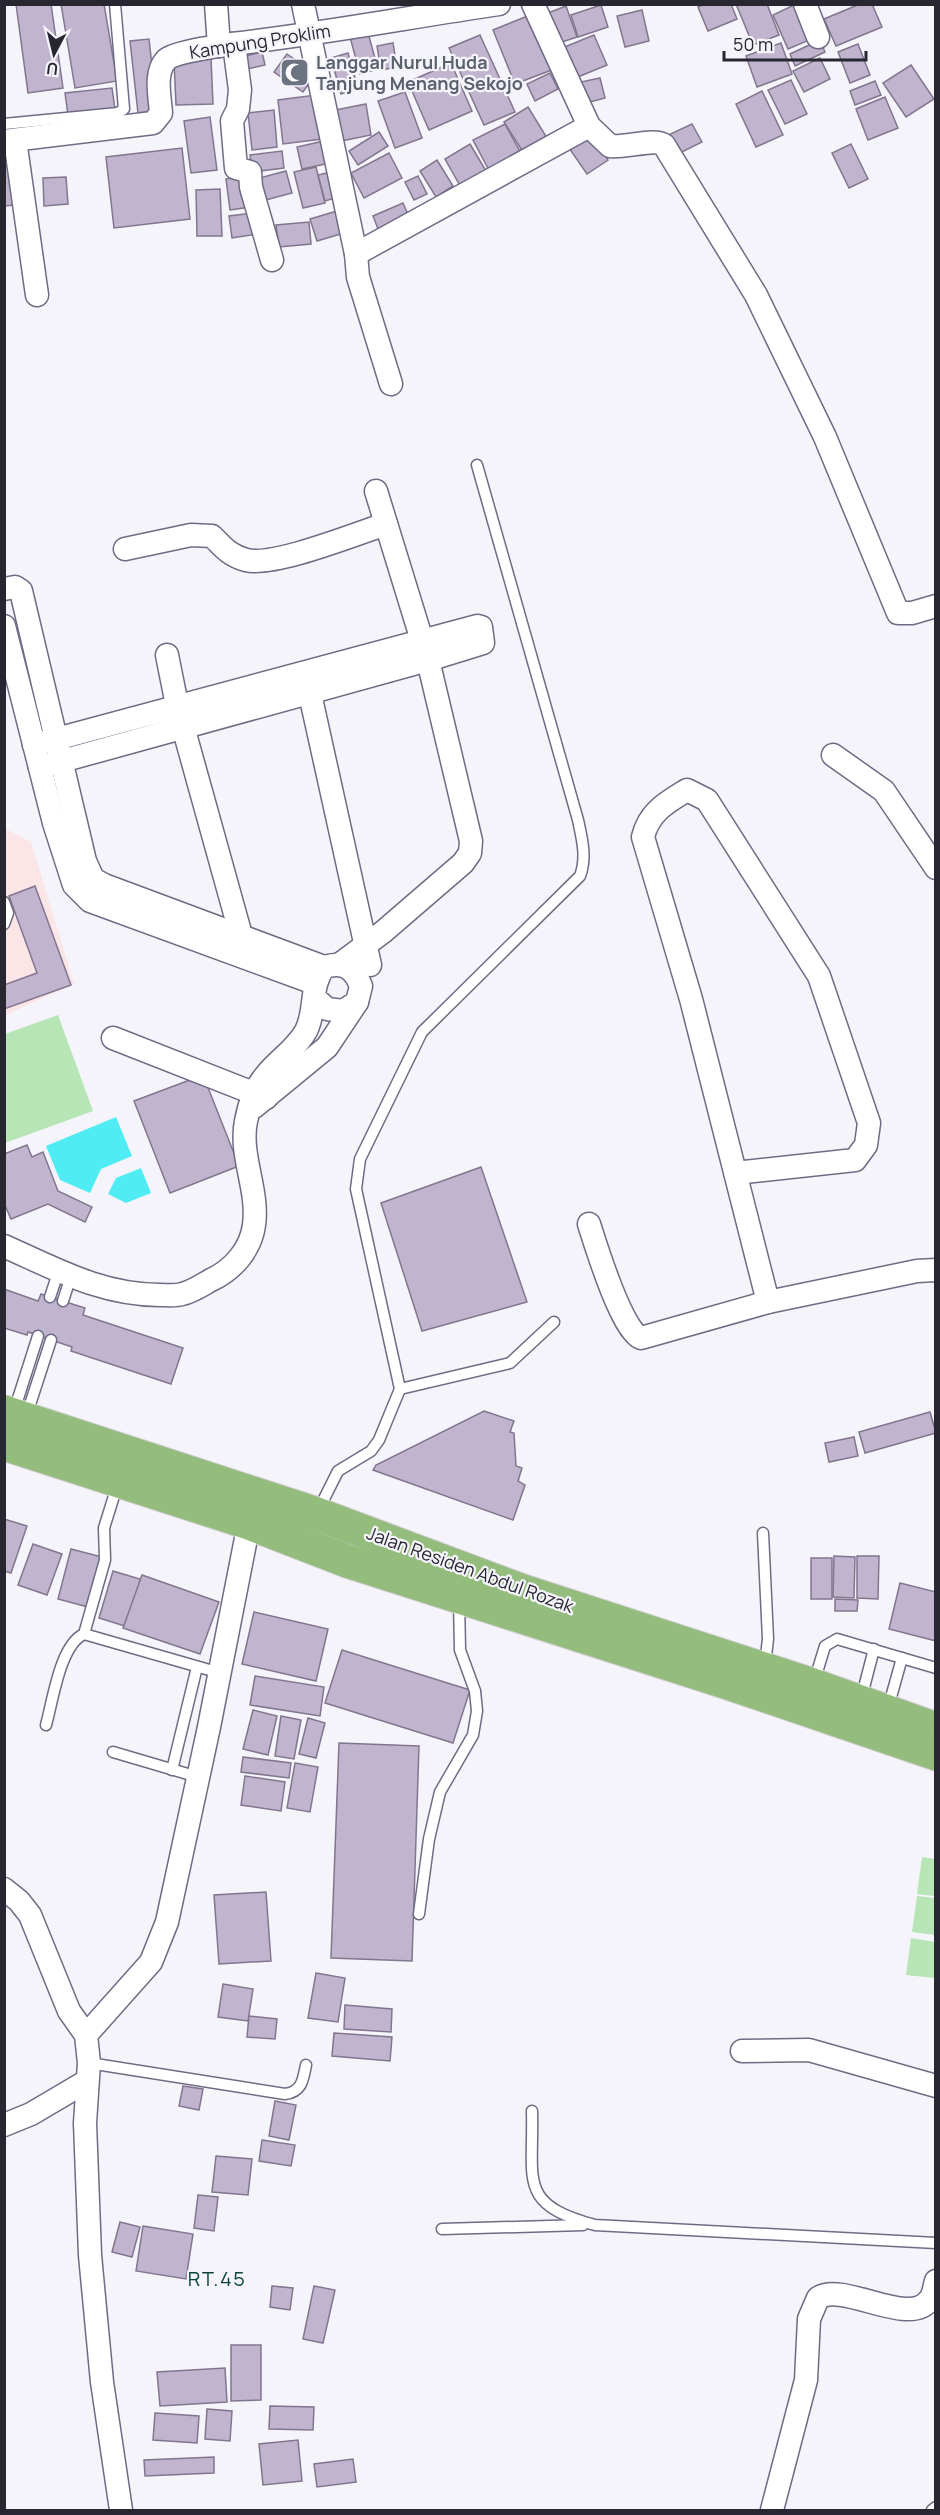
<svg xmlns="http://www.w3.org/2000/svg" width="940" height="2515" font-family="Manrope,sans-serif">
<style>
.industrial{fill:#fbe5e6}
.green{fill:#b7e5b5}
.water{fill:#4fedf3}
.building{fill:#c1b4cf;stroke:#82768f;stroke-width:1.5}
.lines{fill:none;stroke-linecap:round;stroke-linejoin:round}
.service-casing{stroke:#706b85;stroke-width:13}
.minor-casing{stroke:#706b85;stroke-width:25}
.trunk-casing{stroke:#d0cfd2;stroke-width:35}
.service{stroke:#fff;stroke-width:10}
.minor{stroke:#fff;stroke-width:22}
.trunk{stroke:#94bc7c;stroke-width:33}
.labels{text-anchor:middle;stroke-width:4.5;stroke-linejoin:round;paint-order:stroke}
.street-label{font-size:18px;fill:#282631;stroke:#f5f4fa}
.worship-label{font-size:18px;font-weight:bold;fill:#5b616d;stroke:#f5f4fa;text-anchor:start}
.neighbourhood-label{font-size:20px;letter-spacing:1.5px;fill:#0a453b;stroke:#f5f4fa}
</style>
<rect width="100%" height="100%" fill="#f5f4fa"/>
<path class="industrial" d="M4,828L31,842L74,984L5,1015Z"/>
<g class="green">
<path d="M58,1015L93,1111L5,1143V1034Z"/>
<path d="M922,1857L935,1859V1896L917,1894Z"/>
<path d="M917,1896L935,1898V1935L912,1932Z"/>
<path d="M911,1938L935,1942V1978L906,1975Z"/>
</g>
<g class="water">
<path d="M116,1117L132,1156L101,1169L90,1193L60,1180L46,1146Z"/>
<path d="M141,1168L151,1193L126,1203L108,1194L116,1178Z"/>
</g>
<g class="building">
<path d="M16,4H51L63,88L28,93Z"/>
<path d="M61,4H104L117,81L75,88Z"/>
<path d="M704,4H731L737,19L708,31L698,7Z"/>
<path d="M736,4H767L779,35L753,45Z"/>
<path d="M796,4L814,38L788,49L773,15Z"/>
<path d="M860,4H872L882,27L836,46L824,19Z"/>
<path d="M601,5L608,27L578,37L571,15Z"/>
<path d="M566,6L577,37L559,43L548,13Z"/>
<path d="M642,10L649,41L625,47L617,16Z"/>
<path d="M535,13L557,68L515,84L493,30Z"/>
<path d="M368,33L378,69L360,74L350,37Z"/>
<path d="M480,35L515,112L484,125L449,48Z"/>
<path d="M594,35L607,65L568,81L555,51Z"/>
<path d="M149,39L157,111L138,113L130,41Z"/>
<path d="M820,40L825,52L795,66L790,54Z"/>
<path d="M393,43L397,67L381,70L377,46Z"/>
<path d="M781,43L792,74L757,87L746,56Z"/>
<path d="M858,44L870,75L850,83L838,52Z"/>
<path d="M262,52L265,65L239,71L236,58Z"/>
<path d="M348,53L358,88L341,94L331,58Z"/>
<path d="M287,54L316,74L303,92L274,72Z"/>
<path d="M211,58L213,104L176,105L174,60Z"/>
<path d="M820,58L830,79L804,92L793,71Z"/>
<path d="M451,63L472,111L429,130L408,82Z"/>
<path d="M911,65L934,99L906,117L883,83Z"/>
<path d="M550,73L558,89L535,101L527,84Z"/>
<path d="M600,78L605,98L586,103L581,82Z"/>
<path d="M791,80L807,114L785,124L768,90Z"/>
<path d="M875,81L881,95L855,105L850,91Z"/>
<path d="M112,88L115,109L68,115L65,93Z"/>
<path d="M762,91L783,135L756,147L736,104Z"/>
<path d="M405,92L422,138L395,148L378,101Z"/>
<path d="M316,95L322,139L283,144L278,100Z"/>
<path d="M885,97L898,128L868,140L856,109Z"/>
<path d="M366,104L371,135L341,141L335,110Z"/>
<path d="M528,107L547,138L523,152L504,122Z"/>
<path d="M274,110L277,147L252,150L248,113Z"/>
<path d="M210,117L217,170L191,173L184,121Z"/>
<path d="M505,124L523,157L491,174L473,140Z"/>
<path d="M692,124L702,142L674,156L664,137Z"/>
<path d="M379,132L388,146L358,165L349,151Z"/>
<path d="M590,133L608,160L587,174L569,148Z"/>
<path d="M324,141L330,163L302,169L297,147Z"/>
<path d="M470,144L489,176L463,191L445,159Z"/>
<path d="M851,144L868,179L849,188L832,153Z"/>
<path d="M182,148L190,219L114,228L106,157Z"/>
<path d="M282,151L284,168L252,172L250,155Z"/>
<path d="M389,153L402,178L364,198L351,173Z"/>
<path d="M13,158L15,205L4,206V159Z"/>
<path d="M437,160L453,186L436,197L420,171Z"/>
<path d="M316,167L325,203L303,208L294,172Z"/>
<path d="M286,171L292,193L258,202L252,180Z"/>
<path d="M331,172L338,197L325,201L318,175Z"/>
<path d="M247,176L251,207L230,210L226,179Z"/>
<path d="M418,176L427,194L414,200L405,182Z"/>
<path d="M66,177L68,204L44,206L43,178Z"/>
<path d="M220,189L222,236H197L196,190Z"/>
<path d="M403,203L411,221L380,234L373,216Z"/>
<path d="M337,211L344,233L317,241L310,219Z"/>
<path d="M253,213L257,234L232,238L229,216Z"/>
<path d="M309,222L311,244L279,247L276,225Z"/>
<path d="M35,886L71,985L4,1009V985L37,973L9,896Z"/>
<path d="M203,1075L239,1166L170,1193L134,1101Z"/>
<path d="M27,1145L32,1157L43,1152L58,1191L92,1207L85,1222L48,1204L11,1219L4,1203V1154Z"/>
<path d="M481,1167L527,1302L422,1331L381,1203Z"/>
<path d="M4,1289L38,1301L41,1294L50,1297L85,1308L83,1315L183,1348L171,1384L71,1351L72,1347L28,1332L27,1335L4,1328Z"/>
<path d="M484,1411L514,1421L510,1432L514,1433L516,1466L522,1468L518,1481L525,1485L513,1520L373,1470L376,1465Z"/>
<path d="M930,1412L936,1433L865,1453L859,1432Z"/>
<path d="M854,1437L858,1456L829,1462L825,1443Z"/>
<path d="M4,1519L27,1526L11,1573L4,1571Z"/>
<path d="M33,1544L62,1554L47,1595L18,1585Z"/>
<path d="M71,1549L102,1557L88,1607L58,1599Z"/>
<path d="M834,1556L855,1557L854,1598L833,1597Z"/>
<path d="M857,1556H879L878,1599L857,1598Z"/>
<rect x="811" y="1558" width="21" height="41"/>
<path d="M113,1571L143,1580L128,1627L99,1618Z"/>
<path d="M142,1575L219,1602L200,1654L123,1628Z"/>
<path d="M900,1583L936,1592V1641L889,1629Z"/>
<path d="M835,1599L858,1600L857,1611H835Z"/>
<path d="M254,1612L328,1629L316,1681L242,1664Z"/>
<path d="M342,1650L470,1690L453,1743L325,1703Z"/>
<path d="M255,1676L324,1687L320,1716L250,1705Z"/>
<path d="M253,1710L277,1716L268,1755L243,1749Z"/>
<path d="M281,1716L301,1720L294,1759L275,1756Z"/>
<path d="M308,1718L325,1723L316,1758L299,1754Z"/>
<path d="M339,1743L419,1746L412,1961L331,1958Z"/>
<path d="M243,1757L291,1763L289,1778L241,1772Z"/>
<path d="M295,1763L318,1767L310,1812L287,1808Z"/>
<path d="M245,1776L285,1782L281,1811L241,1805Z"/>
<path d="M266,1892L271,1961L219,1964L214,1895Z"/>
<path d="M316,1973L345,1978L338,2022L308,2018Z"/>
<path d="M223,1984L253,1989L248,2021L218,2017Z"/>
<path d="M345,2005L392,2009L391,2032L344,2029Z"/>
<path d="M249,2016L277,2019L275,2039L247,2037Z"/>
<path d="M334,2033L392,2037L390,2061L332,2056Z"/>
<path d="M183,2086L203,2089L199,2110L179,2106Z"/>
<path d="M275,2101L296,2105L289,2140L269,2136Z"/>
<path d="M262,2140L295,2145L291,2166L259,2161Z"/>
<path d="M216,2156L252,2159L248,2195L212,2192Z"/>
<path d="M198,2195L218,2197L214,2231L194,2228Z"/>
<path d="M120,2222L140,2227L132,2257L112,2252Z"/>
<path d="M143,2226L193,2234L186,2279L136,2271Z"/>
<path d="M272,2286L293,2288L290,2310L270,2307Z"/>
<path d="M314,2286L335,2290L323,2343L303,2339Z"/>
<path d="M231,2345H261V2400L231,2401Z"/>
<path d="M225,2368L227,2402L160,2406L157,2372Z"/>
<path d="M270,2406L314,2407L313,2430L269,2429Z"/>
<path d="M207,2409L232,2411L230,2441L205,2439Z"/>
<path d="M155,2413L199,2416L197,2443L153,2440Z"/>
<path d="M298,2440L302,2481L263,2485L259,2444Z"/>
<path d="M214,2457V2473L145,2476L144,2460Z"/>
<path d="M353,2459L356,2482L317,2487L314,2464Z"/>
</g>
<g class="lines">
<defs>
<g id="service">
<path d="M4,124L118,113L124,109L115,4"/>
<path d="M4,902L8,913L4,924"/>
<path d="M50,1297L59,1270"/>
<path d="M63,1301L71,1276"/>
<path d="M400,1389L510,1363L554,1322"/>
<path d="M14,1411L38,1336"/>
<path d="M26,1417L51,1340"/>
<path d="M318,1511L338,1471L371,1451L379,1440L400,1389L356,1189L360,1159L422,1032L580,876C587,857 582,839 578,820L477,465"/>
<path d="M763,1533L768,1639L765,1665"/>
<path d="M84,1634L105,1560L104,1528L118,1483"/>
<path d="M814,1682L825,1646L837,1639L936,1668"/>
<path d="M861,1699L874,1649"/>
<path d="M888,1708L902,1658"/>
<path d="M46,1725C53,1700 60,1645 84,1634L220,1673"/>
<path d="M113,1752L198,1777"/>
<path d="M172,1770L197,1667"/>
<path d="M419,1914L429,1839L440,1792L473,1735L477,1711L475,1691L460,1650L459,1600"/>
<path d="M89,2063L285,2094C302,2092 303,2080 306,2065"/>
<path d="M532,2111C534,2181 517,2204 595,2225L936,2243"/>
<path d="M442,2229L583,2225"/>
<path d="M932,2510L936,2507"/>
</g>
<g id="minor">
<path d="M216,4L219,46"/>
<path d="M303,4L356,254L358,277L391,384"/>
<path d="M533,4L589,126L610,146C625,148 655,138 664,145L756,295L825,437L898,613H912L936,606"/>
<path d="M805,4L818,37"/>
<path d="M234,44L240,90L238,109L232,121L236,168L250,172L251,187L272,260"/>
<path d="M15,140L37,295"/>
<path d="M4,141L153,123L161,113C160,97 154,73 166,60C174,52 219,46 232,44C322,34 410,17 499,4"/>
<path d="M356,254L589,126"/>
<path d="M125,549L191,535L212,536C223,547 230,556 246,560C274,567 355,534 386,524"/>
<path d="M4,589L15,587L21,591L85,861L93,879L104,885L324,967"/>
<path d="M4,626L54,823L74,885L90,901L314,983"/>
<path d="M167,655L177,705L242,939"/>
<path d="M310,694L370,965"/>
<path d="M34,745L477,626L481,627L483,643L428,660L40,767"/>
<path d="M833,755L884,791L936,868"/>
<path d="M340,964L383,932L463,863L470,853L471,841L428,660L376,491"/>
<path d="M113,1038L266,1098"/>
<path d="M254,1107L327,1047L357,1002"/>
<path d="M735,1173L855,1160L866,1145L869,1123L819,976L707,800L687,790C666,803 649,812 643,837L691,999L768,1302"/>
<path d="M589,1224C596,1246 622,1331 641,1338L768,1302L917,1271L936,1270"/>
<path d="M4,1246C56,1269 101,1295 160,1295C167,1295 176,1296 182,1294C192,1292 202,1285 211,1280C233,1270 251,1249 254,1225C259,1190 239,1155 246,1121C249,1105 255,1088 266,1075C278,1060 296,1049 306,1031C317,1009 309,988 324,967C343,961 354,968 361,986L357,1002L343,1011L327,1009L315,998"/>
<path d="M4,1889L19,1901L30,1915L69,2011L86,2035L89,2063L85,2123L90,2255L102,2382L121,2510"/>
<path d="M86,2035L151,1962L167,1922L209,1727L249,1523"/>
<path d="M742,2051L809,2050L936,2086"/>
<path d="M4,2125L31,2114L87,2081"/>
<path d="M772,2510L806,2380L809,2319L818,2298C843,2281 911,2329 930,2299C934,2294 934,2287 936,2281"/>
</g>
<g id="trunk">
<path d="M4,1412L317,1514L523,1591L813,1685L936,1729"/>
<path d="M4,1444L249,1523L347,1561L725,1682L936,1754"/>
</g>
</defs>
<use href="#service" class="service-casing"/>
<use href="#minor" class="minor-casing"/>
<use href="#trunk" class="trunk-casing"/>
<use href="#service" class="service"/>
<use href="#minor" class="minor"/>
<use href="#trunk" class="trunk"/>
</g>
<defs>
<symbol id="mosque-square" viewBox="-11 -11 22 22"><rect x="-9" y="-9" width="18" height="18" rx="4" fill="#6b7280" stroke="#f5f4fa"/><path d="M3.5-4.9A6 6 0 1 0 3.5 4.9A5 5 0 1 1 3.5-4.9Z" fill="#fff"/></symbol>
</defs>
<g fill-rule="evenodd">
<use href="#mosque-square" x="278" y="56" width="33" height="33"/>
</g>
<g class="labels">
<g class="street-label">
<text transform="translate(260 42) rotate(-9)" y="6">Kampung Proklim</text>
<text transform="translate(470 1570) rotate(20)" y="6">Jalan Residen Abdul Rozak</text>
</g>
<g class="worship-label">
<text x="316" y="69">Langgar Nurul Huda<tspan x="316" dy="21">Tanjung Menang Sekojo</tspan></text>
</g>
<g class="neighbourhood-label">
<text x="217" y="2286">RT.45</text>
</g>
</g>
<rect width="940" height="2515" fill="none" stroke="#282631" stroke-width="12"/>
<g transform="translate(54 54) rotate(187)" stroke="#f5f4fa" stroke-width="4.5" paint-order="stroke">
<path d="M0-4.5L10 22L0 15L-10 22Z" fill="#282631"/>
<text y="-9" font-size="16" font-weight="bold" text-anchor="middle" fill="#282631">U</text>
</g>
<path d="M724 51v9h142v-9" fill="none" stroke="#282631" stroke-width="3"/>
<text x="733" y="51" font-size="18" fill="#282631" stroke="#f5f4fa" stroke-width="4.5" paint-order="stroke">50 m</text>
</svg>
